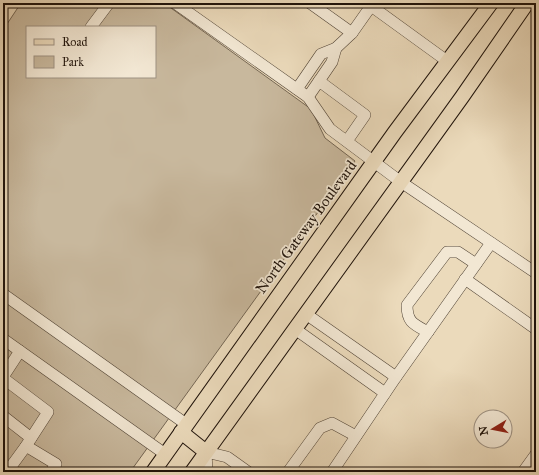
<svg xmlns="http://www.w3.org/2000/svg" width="539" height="475" viewBox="0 0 539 475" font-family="'IM FELL Great Primer',serif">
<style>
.green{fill:#c8b89d;stroke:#746654;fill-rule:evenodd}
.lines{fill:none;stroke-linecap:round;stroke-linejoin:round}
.minor-casing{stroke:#524537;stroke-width:12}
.major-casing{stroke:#1f130b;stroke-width:16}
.minor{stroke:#f2e7d3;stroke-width:11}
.major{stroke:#ebdabb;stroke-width:14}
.labels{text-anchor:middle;stroke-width:3.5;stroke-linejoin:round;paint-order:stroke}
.street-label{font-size:15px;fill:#1f130b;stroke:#f2e7d3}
</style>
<rect width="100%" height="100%" fill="#ebdabb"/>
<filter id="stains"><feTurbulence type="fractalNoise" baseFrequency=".005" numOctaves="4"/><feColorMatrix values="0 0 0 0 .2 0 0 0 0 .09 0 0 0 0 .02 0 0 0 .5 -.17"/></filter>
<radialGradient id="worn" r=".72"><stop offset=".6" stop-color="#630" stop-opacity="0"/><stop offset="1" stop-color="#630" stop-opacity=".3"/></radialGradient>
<path class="green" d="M 21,3 L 164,3 L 311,109 L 325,138 L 355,161 L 130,472 L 3,472 L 3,30 ZM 27,27 L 155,27 L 155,77 L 27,77 Z"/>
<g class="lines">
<g class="minor-casing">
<g id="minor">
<path d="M 175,3 L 308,97 L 330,129 L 401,182 L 536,273"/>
<path d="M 310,3 L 352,33"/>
<path d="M 367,3 L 447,61"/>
<path d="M 91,27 L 109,3"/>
<path d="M 319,81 L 332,62 L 336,48"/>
<path d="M 297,89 L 321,54 L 336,48 L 352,33 L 371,6"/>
<path d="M 308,97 L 319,81 L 365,115 L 347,141"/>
<path d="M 465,279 L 536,329"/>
<path d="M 3,294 L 186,424"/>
<path d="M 306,314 L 396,377"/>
<path d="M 295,329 L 385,393"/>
<path d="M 428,332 C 413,324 407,322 407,305 L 447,252 L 458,252 L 476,264"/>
<path d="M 3,339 L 165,454"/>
<path d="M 3,377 L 20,351"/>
<path d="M 3,378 L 48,412 L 26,446 L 7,472"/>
<path d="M 3,416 L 31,438"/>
<path d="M 26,446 L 56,464 L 51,472"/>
<path d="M 207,472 L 206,452 L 227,457 L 248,472"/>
<path d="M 288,472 L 320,428 L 332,423 L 356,436"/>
<path d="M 332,472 L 396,377 L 491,243"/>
<path d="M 523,472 L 536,454"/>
</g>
</g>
<g class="major-casing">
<g id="major">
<path d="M 181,432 L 206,452"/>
<path d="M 153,472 L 395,132 L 491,3"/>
<path d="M 192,472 L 462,97 L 527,3"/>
</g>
</g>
<use href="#minor" class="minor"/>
<use href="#major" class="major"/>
</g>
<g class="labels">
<g class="street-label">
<text transform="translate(306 227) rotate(-54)" y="5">North Gateway Boulevard</text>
</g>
</g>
<rect width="539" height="475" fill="none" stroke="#ebdabb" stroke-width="16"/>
<rect x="4" y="4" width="531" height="467" fill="none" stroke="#1f130b" stroke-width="2"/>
<rect x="8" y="8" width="523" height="459" fill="none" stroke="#1f130b"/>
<rect x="26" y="26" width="130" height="52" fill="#f2e7d3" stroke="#9e9283"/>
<rect x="34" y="39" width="20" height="6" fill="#ebdabb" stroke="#9e9283"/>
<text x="62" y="46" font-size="12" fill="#1f130b">Road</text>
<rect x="34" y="56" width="20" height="12" fill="#c8b89d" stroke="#9e9283"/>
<text x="62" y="66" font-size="12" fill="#1f130b">Park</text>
<g transform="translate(493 429) rotate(260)"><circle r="19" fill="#f2e7d3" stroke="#9e9283"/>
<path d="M0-3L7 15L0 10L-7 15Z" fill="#8f2418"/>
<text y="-6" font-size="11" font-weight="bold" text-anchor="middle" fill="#1f130b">N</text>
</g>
<rect width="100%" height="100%" filter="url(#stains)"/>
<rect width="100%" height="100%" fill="url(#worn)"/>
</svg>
